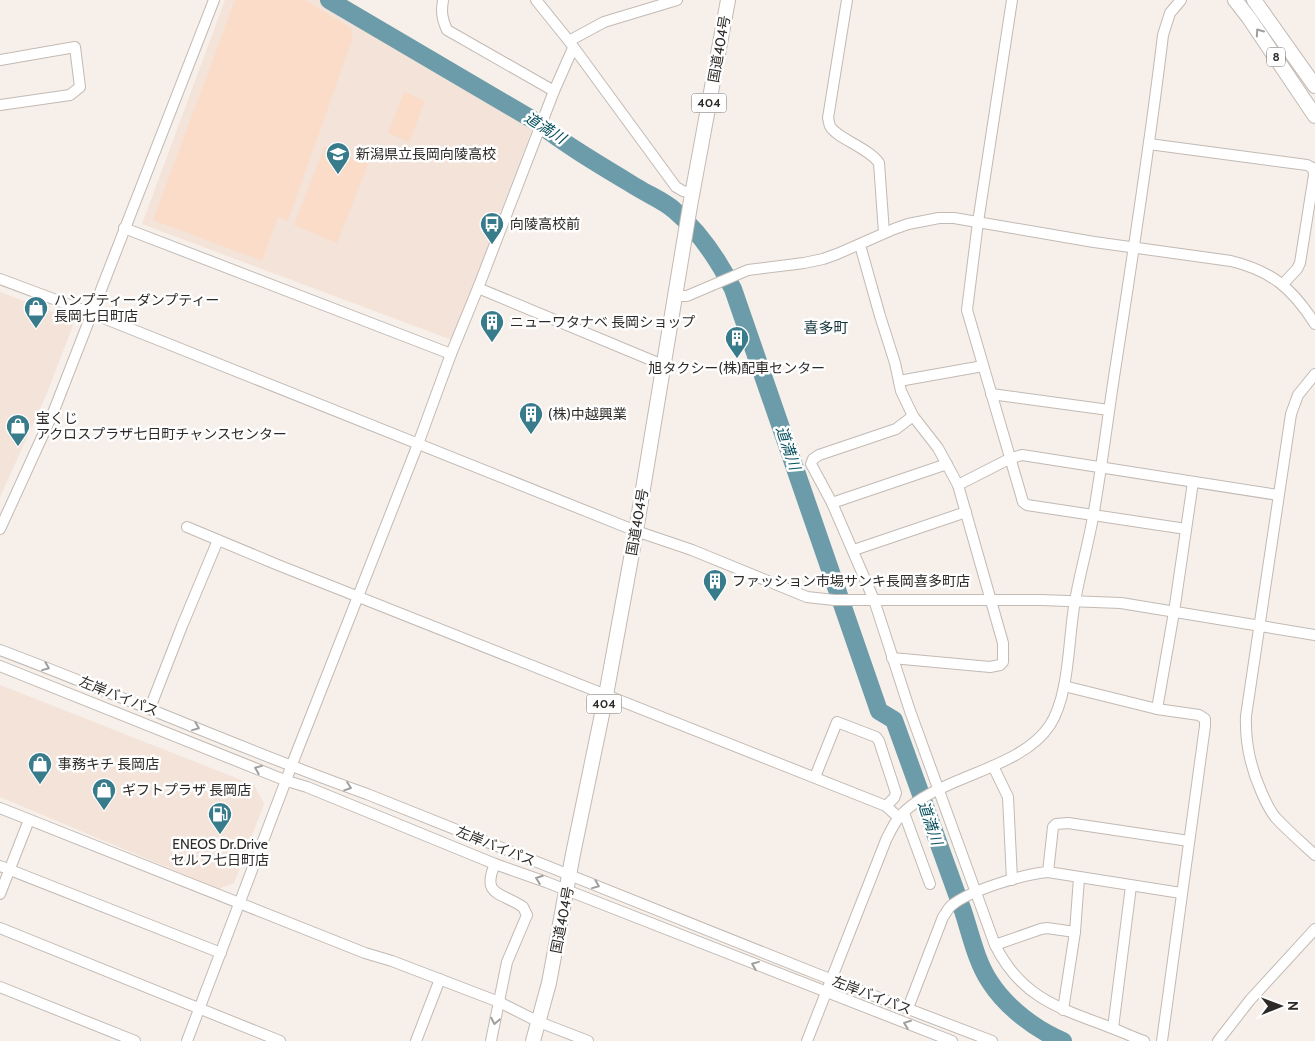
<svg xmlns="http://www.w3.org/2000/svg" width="1315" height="1041" viewBox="0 0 1315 1041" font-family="Cabin,'Noto Sans JP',sans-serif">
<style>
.built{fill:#f3e3d9}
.green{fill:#fadcc8}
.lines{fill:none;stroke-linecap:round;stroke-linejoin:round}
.river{stroke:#6c9ca9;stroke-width:18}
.minor-casing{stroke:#c2bab4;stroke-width:12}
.highway-casing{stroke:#c2bab4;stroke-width:16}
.minor{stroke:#fff;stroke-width:10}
.highway{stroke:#fff;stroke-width:14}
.oneway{stroke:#a09f9e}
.labels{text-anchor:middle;stroke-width:5;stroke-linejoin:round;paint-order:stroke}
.shield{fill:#fefefe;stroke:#6c6a68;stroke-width:1}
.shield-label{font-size:12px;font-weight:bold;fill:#2d2a28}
.street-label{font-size:14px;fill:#2d2a28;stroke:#fefefe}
.poi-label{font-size:14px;fill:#2d2a28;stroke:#fefefe;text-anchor:start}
.water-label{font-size:15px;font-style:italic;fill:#064f5d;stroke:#fefefe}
.neighbourhood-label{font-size:15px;fill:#15353d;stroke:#fefefe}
</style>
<rect width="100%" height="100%" fill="#f7efe9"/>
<g class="built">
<path d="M 225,0 L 322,0 L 534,125 L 452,340 L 142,224 Z"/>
<path d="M 0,292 L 66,317 L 73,325 L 47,393 L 0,497 Z"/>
<path d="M 0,685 L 254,785 L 264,804 L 234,883 L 219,889 L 0,797 Z"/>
</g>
<g class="green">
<path d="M 235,0 L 305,0 L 351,28 L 352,40 L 288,221 L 278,217 L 262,261 L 153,220 Z"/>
<path d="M 404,92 L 425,101 L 409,142 L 388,133 Z"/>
<path d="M 325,146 L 368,164 L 337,243 L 294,225 Z"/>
</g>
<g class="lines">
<path class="river" d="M 329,0 L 535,121 C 567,146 603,167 638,188 C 649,195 664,201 674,210 C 700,232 718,259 733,289 L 879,711 L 894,720 C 917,784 940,847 963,911 C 971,935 976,961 990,982 C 1006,1007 1036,1030 1063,1041"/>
<g class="minor-casing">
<g id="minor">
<path d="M 443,0 C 441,12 442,19 447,30 L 554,91"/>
<path d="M 536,0 L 569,41 L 676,187 L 683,191 L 693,194"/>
<path d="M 847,0 L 828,118 C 829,121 829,124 830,126 C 836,138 869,148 879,163 L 884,233"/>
<path d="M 1012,0 L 978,222 L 967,310 L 1023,502 L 1027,505 L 1186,529"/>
<path d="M 569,41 L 604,22 L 677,0"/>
<path d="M 0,60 L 75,47 L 80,87 L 70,95 L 0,105"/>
<path d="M 1149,144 L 1307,165 L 1313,168 L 1314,175 L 1300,263 L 1297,269 L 1283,284"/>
<path d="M 124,228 L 451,354"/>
<path d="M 860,245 L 880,316 L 895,363 L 901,391 L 913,416 L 938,448 L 958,485 L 1003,643 L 1003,662 L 1000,665 L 990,667 L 892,658"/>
<path d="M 0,279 L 91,313 L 636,531 L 692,550 L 807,597 L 834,600 L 1041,600 L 1121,603 L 1315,635"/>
<path d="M 478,288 L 663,365"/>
<path d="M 675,296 L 687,296 L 748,270 L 804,263 L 823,259 L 837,254 L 894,229 L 908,224 L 939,218 L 954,218 L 1094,242 L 1231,261 C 1272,271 1293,289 1315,324"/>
<path d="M 1315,374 L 1298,395 L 1291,414 L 1246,716 C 1245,743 1250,766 1261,791 C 1265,800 1269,810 1276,818 C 1288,831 1302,843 1315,855"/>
<path d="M 899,381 L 983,366"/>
<path d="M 991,394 L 1109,410"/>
<path d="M 913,416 L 896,429 L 819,455 L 813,459 L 811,464 L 832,503 L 874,600 L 910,711 L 995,945 C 1020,995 1055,1007 1104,1025 C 1118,1030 1130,1036 1144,1041"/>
<path d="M 958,485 L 1009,459 L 1022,455 L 1278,495"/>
<path d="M 832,503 L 947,464"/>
<path d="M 187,527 L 278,565 L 886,806 L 899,818"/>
<path d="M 0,529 L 53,413 L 214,0"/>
<path d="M 854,550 L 966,512"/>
<path d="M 0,650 C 123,696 243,750 367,794 L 817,974 L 992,1041"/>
<path d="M 0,666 L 287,781 L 307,787 L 495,864 L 546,882 L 952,1041"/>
<path d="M 1064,686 L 1157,709 L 1199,715 L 1205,719 L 1205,726 L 1162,1041"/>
<path d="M 150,708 L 182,626 L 218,540"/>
<path d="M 1157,709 L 1174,612 L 1193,482"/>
<path d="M 993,766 L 1008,797 L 1012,880"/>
<path d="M 815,777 L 837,722 L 876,737 L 879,741 L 896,793 L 894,798 L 886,806"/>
<path d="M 0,808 L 365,953 L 392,961 L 499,1002 L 539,1022 L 588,1041"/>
<path d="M 904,813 L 930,884"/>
<path d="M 0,866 L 221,953"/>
<path d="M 1048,872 L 1181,893"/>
<path d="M 0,894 L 29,820"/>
<path d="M 0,928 L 280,1041"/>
<path d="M 995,945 L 1041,929 L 1047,928 L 1075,932"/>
<path d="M 0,987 L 135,1041"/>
<path d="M 908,1008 L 943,917 C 946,913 948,908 952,905 C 971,890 1024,874 1048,872 L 1053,827 L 1056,824 L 1068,823 L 1189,841"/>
<path d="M 1063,1010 L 1075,932 L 1079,878"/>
<path d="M 1113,1028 L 1131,886"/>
<path d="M 187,1041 L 296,754 L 418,444 L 451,354 L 478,288 L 554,91 L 573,48"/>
<path d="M 416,1041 L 440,979"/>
<path d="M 491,1041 L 507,962 L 527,915 L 523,907 C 501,892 481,896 495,864"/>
<path d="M 807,1041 L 886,840 C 890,832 894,823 900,816 C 938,775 1020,771 1050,725 C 1070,694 1068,638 1075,601 C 1080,573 1088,545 1093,517 C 1102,466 1108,415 1116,364 C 1133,254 1150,145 1163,35 L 1170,13 L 1181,0"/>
<path d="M 1218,1041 L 1250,1000 L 1315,929"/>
</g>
</g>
<g class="highway-casing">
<g id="highway">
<path d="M 1235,0 L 1249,18 L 1315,116"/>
<path d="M 1254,0 L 1315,86"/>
<path d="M 533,1041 L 549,983 L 573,854 L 606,695 L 636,531 L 690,206 L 728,0"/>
</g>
</g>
<use href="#minor" class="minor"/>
<use href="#highway" class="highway"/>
</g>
<defs><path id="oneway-chevron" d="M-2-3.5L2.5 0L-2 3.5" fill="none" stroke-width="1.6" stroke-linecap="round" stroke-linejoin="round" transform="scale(1.25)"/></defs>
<g class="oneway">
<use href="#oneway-chevron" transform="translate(1259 32) rotate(-125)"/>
<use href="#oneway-chevron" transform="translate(46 667) rotate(22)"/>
<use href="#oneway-chevron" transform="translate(196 727) rotate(22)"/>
<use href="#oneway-chevron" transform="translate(258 769) rotate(-158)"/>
<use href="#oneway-chevron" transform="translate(348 787) rotate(19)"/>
<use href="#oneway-chevron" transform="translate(539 879) rotate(-160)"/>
<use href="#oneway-chevron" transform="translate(596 885) rotate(22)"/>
<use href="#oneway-chevron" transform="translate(755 965) rotate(-158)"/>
<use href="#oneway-chevron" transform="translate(495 1021) rotate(101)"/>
<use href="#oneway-chevron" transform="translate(907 1024) rotate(-159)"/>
</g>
<defs>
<g id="school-pin" transform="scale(1.25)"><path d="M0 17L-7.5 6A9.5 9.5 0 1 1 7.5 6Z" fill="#387b8b" stroke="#fefefe"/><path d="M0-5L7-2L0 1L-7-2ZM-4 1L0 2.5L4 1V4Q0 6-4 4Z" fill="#fff"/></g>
<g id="bus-pin" transform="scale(1.25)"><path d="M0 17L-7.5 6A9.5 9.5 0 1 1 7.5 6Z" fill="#387b8b" stroke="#fefefe"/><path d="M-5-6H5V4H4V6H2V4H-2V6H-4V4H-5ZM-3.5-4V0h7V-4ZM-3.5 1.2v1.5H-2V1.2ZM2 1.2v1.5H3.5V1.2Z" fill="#fff"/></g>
<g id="shop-pin" transform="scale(1.25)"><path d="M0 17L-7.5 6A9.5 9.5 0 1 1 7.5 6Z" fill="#387b8b" stroke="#fefefe"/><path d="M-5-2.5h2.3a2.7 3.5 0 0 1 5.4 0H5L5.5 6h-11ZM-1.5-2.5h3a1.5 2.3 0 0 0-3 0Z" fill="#fff"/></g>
<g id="building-pin" transform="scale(1.25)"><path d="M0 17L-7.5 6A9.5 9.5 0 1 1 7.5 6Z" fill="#387b8b" stroke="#fefefe"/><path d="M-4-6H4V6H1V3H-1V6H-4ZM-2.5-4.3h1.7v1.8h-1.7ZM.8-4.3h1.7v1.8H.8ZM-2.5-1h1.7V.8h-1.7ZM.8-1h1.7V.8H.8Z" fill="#fff"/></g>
<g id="fuel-pin" transform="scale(1.25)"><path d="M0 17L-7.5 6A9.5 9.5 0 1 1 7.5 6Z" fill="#387b8b" stroke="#fefefe"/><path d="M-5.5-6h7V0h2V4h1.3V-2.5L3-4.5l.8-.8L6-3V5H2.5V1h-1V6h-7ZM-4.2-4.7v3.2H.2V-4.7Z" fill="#fff"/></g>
</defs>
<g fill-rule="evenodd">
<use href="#school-pin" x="338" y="154"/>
<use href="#bus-pin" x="492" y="224"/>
<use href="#shop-pin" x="36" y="308"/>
<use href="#building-pin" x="492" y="322"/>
<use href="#building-pin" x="737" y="338"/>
<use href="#building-pin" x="531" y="414"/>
<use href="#shop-pin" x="18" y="426"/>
<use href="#building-pin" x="715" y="581"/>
<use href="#shop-pin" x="40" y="764"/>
<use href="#shop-pin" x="104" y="790"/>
<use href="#fuel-pin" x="220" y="814"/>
</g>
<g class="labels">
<g class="shield">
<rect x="1267" y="47.5" width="18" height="19" rx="4"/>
<rect x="691.5" y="93.5" width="35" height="19" rx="4"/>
<rect x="586.5" y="694.5" width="35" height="19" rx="4"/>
</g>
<g class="shield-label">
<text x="1276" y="61">8</text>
<text x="709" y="107">404</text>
<text x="604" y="708">404</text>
</g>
<g class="street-label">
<text transform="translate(719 49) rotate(-80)" y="5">国道404号</text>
<text transform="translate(637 522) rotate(-80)" y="5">国道404号</text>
<text transform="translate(119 696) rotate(22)" y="5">左岸バイパス</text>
<text transform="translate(496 846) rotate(22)" y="5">左岸バイパス</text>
<text transform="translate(562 920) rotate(-79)" y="5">国道404号</text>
<text transform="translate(872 995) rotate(21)" y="5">左岸バイパス</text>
</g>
<g class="poi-label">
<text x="356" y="159">新潟県立長岡向陵高校</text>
<text x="510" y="229">向陵高校前</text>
<text x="54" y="305">ハンプティーダンプティー<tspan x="54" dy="16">長岡七日町店</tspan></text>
<text x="510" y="327">ニューワタナベ 長岡ショップ</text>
<text x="737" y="373" text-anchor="middle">旭タクシー(株)配車センター</text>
<text x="548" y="419">(株)中越興業</text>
<text x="36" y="423">宝くじ<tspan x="36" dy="16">アクロスプラザ七日町チャンスセンター</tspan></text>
<text x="732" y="586">ファッション市場サンキ長岡喜多町店</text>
<text x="58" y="769">事務キチ 長岡店</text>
<text x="122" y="795">ギフトプラザ 長岡店</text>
<text x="220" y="849" text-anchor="middle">ENEOS Dr.Drive<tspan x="220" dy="16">セルフ七日町店</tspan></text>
</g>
<g class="water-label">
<text transform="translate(545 128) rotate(32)" y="5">道満川</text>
<text transform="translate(788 448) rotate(71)" y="5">道満川</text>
<text transform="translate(930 823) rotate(71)" y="5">道満川</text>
</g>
<g class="neighbourhood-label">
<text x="826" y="333">喜多町</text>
</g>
</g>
<g transform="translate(1280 1006) rotate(89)" stroke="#fefefe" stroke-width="4" paint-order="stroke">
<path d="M0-4L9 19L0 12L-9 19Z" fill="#2d2a28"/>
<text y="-8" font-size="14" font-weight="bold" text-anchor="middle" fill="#2d2a28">N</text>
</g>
</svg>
